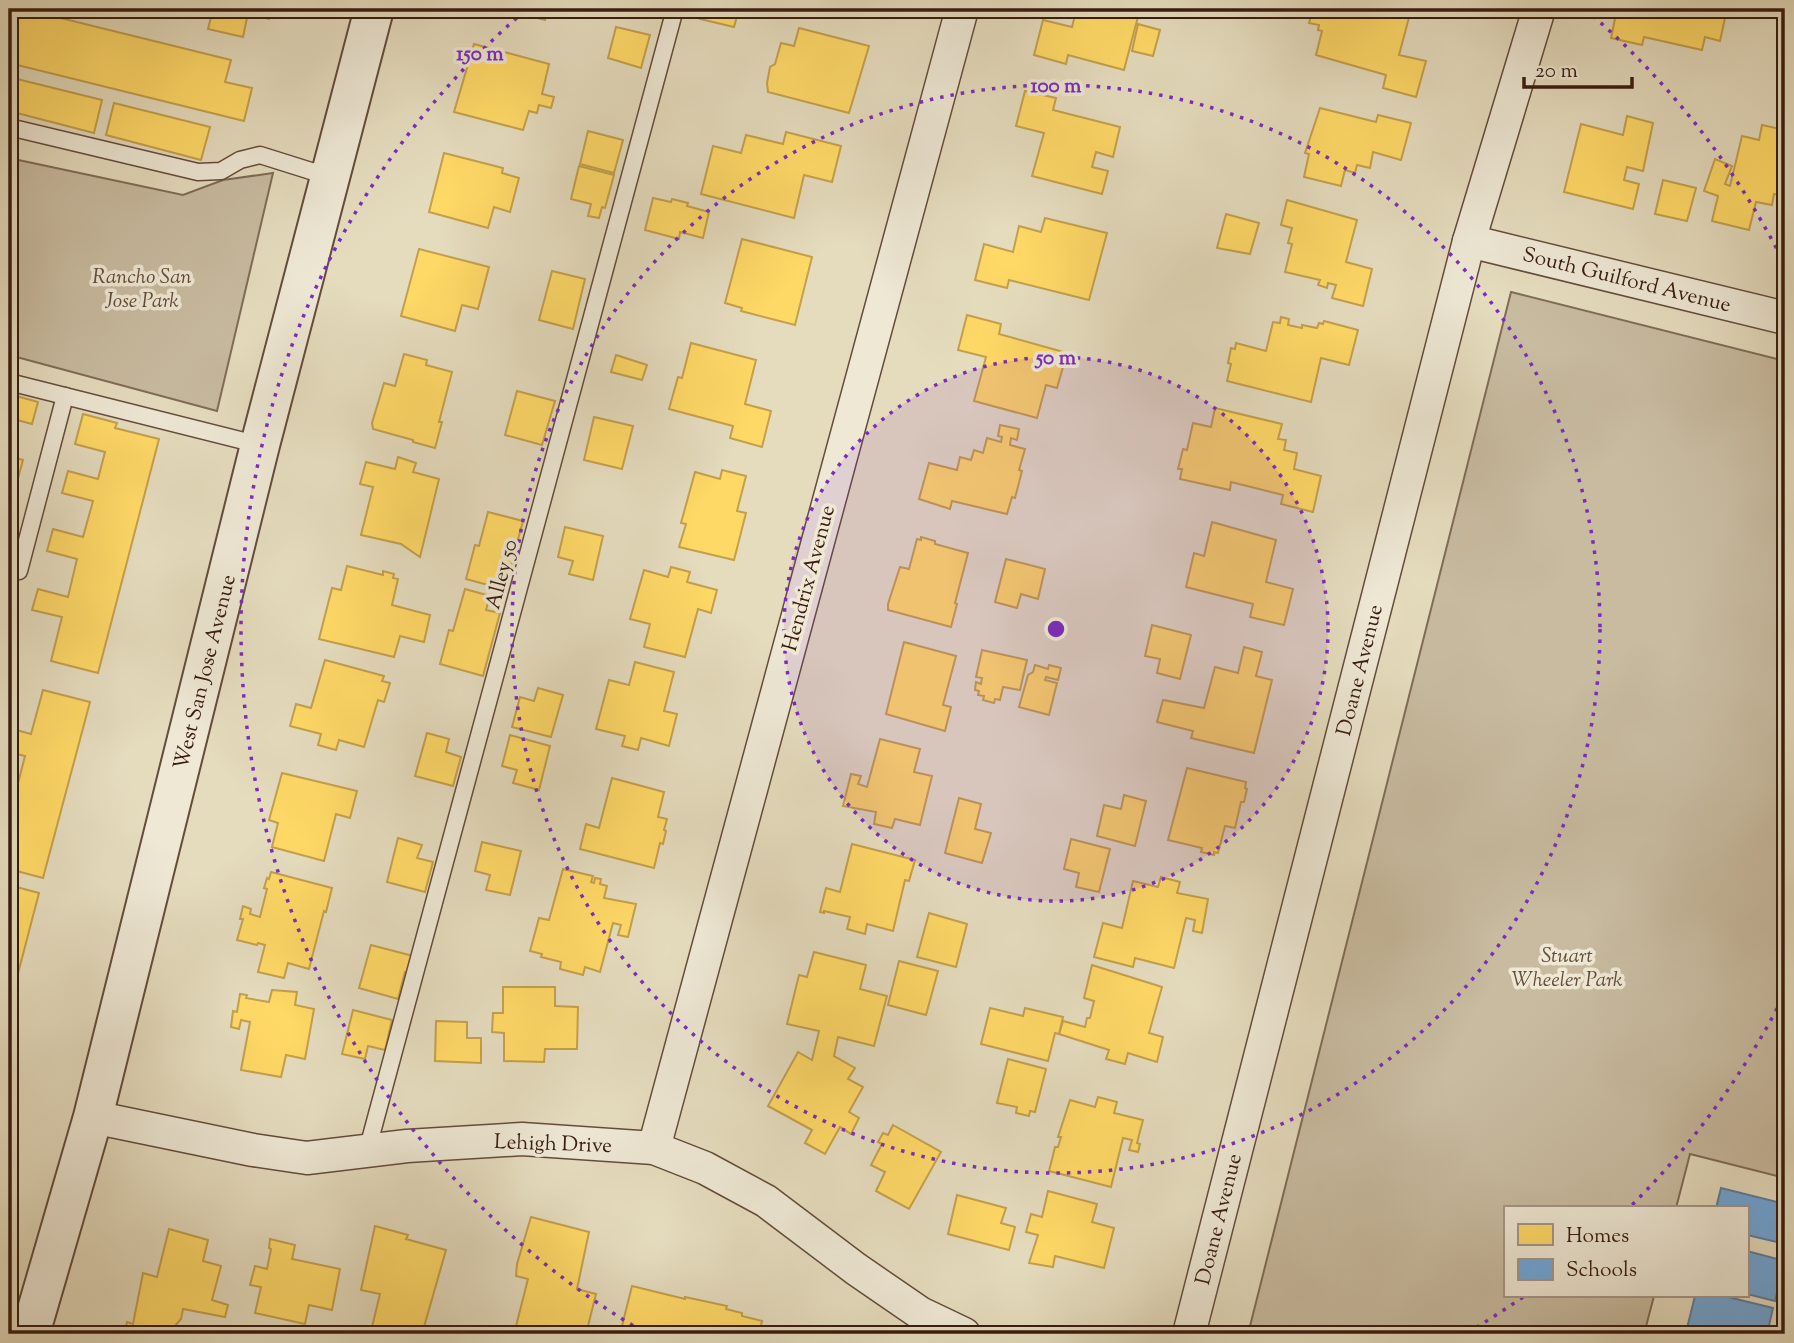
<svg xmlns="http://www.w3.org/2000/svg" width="1794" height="1343" viewBox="0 0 1794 1343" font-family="'Sorts Mill Goudy',serif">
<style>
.green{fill:#c8bba0;stroke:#806c58;stroke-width:2}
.homes{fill:#ffd966;stroke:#c4a04c;stroke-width:2}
.schools{fill:#6fa8dc;stroke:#5f7e9e;stroke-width:2}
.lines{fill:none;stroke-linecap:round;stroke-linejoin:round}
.service-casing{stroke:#644c3b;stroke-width:19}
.minor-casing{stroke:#644c3b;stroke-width:35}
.tertiary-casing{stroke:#644c3b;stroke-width:42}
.service{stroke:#eee8d5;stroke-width:16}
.minor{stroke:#eee8d5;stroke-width:32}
.tertiary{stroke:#eee8d5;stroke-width:38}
.ring{fill:none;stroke:#7b2cbf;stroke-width:3.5;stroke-dasharray:3.5 7}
.labels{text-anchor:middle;stroke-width:7;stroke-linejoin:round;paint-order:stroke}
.park-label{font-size:21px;font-style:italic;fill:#644c3a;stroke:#eee8d5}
.street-label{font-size:21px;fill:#391c0f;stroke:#eee8d5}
.centre{fill:#7b2cbf;stroke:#eee8d5;stroke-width:3.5}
.ring-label{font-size:21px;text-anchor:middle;font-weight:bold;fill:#7b2cbf;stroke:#eee8d5;stroke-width:7;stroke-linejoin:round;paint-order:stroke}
</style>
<rect width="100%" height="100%" fill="#e5dcbe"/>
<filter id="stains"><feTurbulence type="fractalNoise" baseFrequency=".00286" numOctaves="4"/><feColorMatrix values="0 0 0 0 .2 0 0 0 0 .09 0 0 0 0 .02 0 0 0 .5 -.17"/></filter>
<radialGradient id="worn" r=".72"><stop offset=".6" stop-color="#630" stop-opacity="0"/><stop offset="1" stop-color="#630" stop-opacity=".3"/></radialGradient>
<g class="green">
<path d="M 9,158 L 183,195 L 223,180 L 273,173 L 217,411 L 9,355 Z"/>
<path d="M 1511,292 L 1785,361 L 1785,1178 L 1690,1154 L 1676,1208 L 1505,1208 L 1505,1296 L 1654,1296 L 1644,1334 L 1248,1334 Z"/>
</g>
<g class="homes">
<path d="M 9,9 L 24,9 L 231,60 L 225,82 L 252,88 L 244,121 L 9,63 Z"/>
<path d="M 213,9 L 271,9 L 269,19 L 248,13 L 243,37 L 208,29 Z"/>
<path d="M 503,9 L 548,9 L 545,20 Z"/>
<path d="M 703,9 L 739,9 L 734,27 L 700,19 Z"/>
<path d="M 1089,9 L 1140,9 L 1124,70 L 1068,55 L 1066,64 L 1034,55 L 1043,20 L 1072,27 L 1076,11 L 1087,15 Z"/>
<path d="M 1313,9 L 1411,10 L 1399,55 L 1426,61 L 1416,97 L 1383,88 L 1386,75 L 1316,55 L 1322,31 L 1318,30 L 1319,25 L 1309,23 Z"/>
<path d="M 1617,9 L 1727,9 L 1720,41 L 1705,37 L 1702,50 L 1644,37 L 1642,45 L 1611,38 Z"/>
<path d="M 1138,24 L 1160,30 L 1153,56 L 1132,51 Z"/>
<path d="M 616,27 L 650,35 L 641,68 L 608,58 Z"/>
<path d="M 799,28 L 869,46 L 849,113 L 768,92 L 767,83 L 770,67 L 775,64 L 781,43 L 794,46 Z"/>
<path d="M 474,44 L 549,64 L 542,94 L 554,97 L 551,108 L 539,105 L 537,113 L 529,111 L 523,130 L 454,112 Z"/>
<path d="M 9,77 L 102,100 L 94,133 L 9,111 Z"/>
<path d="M 1025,91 L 1056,98 L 1053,110 L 1120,127 L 1113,157 L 1096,152 L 1092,167 L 1108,171 L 1102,194 L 1032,176 L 1044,133 L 1016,126 Z"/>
<path d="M 114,103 L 210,127 L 201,160 L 106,135 Z"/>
<path d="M 1320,108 L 1376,122 L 1378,115 L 1411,123 L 1401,160 L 1373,152 L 1370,168 L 1357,165 L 1355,173 L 1345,170 L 1341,186 L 1304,177 L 1309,154 L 1305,153 Z"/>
<path d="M 1627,116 L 1653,123 L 1643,171 L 1627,167 L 1624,180 L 1639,184 L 1633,209 L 1564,192 L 1581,124 L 1623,135 Z"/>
<path d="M 1762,125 L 1785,130 L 1785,196 L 1774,194 L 1772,205 L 1756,202 L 1749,230 L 1712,221 L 1718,196 L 1704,191 L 1715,159 L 1732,166 L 1725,184 L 1730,186 L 1742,136 L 1759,140 Z"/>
<path d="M 588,131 L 623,140 L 614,173 L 580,164 Z"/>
<path d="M 786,132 L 841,146 L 832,182 L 804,175 L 794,218 L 701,194 L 713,146 L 741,153 L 746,135 L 783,144 Z"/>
<path d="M 444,153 L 503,168 L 502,173 L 519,178 L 510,212 L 494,207 L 488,228 L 429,212 Z"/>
<path d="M 579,166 L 614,175 L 605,208 L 602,207 L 599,218 L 588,216 L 591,204 L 571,199 Z"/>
<path d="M 1663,180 L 1696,188 L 1687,221 L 1655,214 Z"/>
<path d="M 653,198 L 671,202 L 672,199 L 688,203 L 687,206 L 709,212 L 703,238 L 680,232 L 679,239 L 645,230 Z"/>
<path d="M 1287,200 L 1357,220 L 1346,262 L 1372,269 L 1363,306 L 1332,298 L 1336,285 L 1328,283 L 1327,288 L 1318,285 L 1320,280 L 1285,272 L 1292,244 L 1288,243 L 1292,228 L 1281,225 Z"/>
<path d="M 1226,214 L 1259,223 L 1250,254 L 1217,248 Z"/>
<path d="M 1045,218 L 1107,233 L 1089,300 L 1009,280 L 1007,288 L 975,280 L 984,244 L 1013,252 L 1019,226 L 1041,232 Z"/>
<path d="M 742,239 L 812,257 L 795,325 L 741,311 L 742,308 L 725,303 Z"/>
<path d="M 419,249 L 489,267 L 478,309 L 462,305 L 455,331 L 401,316 Z"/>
<path d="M 552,271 L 585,279 L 573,329 L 539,320 Z"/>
<path d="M 967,315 L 1001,324 L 999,334 L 1067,353 L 1057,388 L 1046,385 L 1037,418 L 974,401 L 986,357 L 958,350 Z"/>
<path d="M 1281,317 L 1289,319 L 1288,325 L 1302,328 L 1302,325 L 1317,328 L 1319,323 L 1323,324 L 1324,321 L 1358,330 L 1349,365 L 1321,358 L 1311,402 L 1227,381 L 1231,364 L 1228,363 L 1231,348 L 1235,349 L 1236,343 L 1266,351 L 1273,322 L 1280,323 Z"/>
<path d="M 691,343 L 756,360 L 745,404 L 771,411 L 762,447 L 730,438 L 733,426 L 669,409 L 678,377 L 682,378 Z"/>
<path d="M 404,354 L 427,360 L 426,365 L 452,372 L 439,422 L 442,422 L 435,448 L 413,442 L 413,440 L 373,429 L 372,423 L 384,383 L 395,386 Z"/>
<path d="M 616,355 L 647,365 L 642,380 L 611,372 Z"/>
<path d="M 517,391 L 555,401 L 542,445 L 505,435 Z"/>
<path d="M 9,394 L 38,402 L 32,424 L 9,418 Z"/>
<path d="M 1215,408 L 1282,424 L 1278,439 L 1286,440 L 1284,450 L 1297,453 L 1294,469 L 1321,476 L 1313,512 L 1281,504 L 1283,495 L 1231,482 L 1230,490 L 1180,479 L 1182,469 L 1178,469 L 1183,449 L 1187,450 L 1193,423 L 1211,427 Z"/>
<path d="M 83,414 L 117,423 L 115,428 L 159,439 L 98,673 L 51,661 L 62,617 L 32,610 L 38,589 L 68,597 L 77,559 L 47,551 L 53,529 L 83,537 L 93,501 L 62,493 L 68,471 L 98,479 L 105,452 L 75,444 Z"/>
<path d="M 594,417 L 633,426 L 622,469 L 584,460 Z"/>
<path d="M 1000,425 L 1019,429 L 1017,440 L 1011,438 L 1010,445 L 1025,449 L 1019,470 L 1022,471 L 1015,498 L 1012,497 L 1007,514 L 952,501 L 950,509 L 919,499 L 929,463 L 957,470 L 960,457 L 971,460 L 974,450 L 983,453 L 987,438 L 1001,442 L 1002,437 L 998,436 Z"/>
<path d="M 9,456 L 23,460 L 17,482 L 9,480 Z"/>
<path d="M 398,457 L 416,463 L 413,472 L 439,479 L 420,557 L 401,544 L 361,535 L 373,487 L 360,484 L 366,462 L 395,469 Z"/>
<path d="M 722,470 L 746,476 L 737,511 L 746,513 L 734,560 L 679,547 L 686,524 L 681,523 L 695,472 L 720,479 Z"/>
<path d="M 488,512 L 523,521 L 506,584 L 489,580 L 488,585 L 466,579 L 475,545 L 479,546 Z"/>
<path d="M 1212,522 L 1276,540 L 1266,582 L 1293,589 L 1284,625 L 1250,617 L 1253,604 L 1186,587 L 1194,553 L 1204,556 Z"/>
<path d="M 565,527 L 603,536 L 593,580 L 569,574 L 573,561 L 558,557 Z"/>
<path d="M 921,537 L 935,541 L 935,544 L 968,553 L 955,603 L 957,604 L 951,627 L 888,610 L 888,604 L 900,567 L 909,569 L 917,539 L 921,540 Z"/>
<path d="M 1006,559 L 1045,569 L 1038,599 L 1021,594 L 1017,608 L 995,602 Z"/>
<path d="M 347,566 L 383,575 L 383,571 L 394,574 L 393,578 L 398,579 L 392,605 L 430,615 L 424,642 L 400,636 L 394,657 L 319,639 L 332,588 L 341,590 Z"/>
<path d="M 671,567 L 690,572 L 687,582 L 717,590 L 711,613 L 698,609 L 685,657 L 644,647 L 650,624 L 630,619 L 644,570 L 668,577 Z"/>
<path d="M 465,589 L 490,596 L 486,610 L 500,613 L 483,676 L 440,664 L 449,630 L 453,631 Z"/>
<path d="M 1152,625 L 1191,635 L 1180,679 L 1157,673 L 1160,659 L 1145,656 Z"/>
<path d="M 904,642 L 956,656 L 943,705 L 951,707 L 945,731 L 886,714 Z"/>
<path d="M 1244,647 L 1262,652 L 1256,676 L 1272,680 L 1254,753 L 1191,738 L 1193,731 L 1157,722 L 1163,700 L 1204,708 L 1215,667 L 1238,673 Z"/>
<path d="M 982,650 L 1027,660 L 1020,690 L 1003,687 L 1000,700 L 995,699 L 994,703 L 983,700 L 984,696 L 978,695 L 979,691 L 975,690 L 976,682 L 981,684 L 982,678 L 976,677 Z"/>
<path d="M 325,660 L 384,676 L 382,681 L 390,683 L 384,702 L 378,700 L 364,747 L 339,740 L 336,750 L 318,745 L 321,734 L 290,726 L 296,704 L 311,708 Z"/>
<path d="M 635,662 L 674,672 L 664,711 L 677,714 L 669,746 L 641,738 L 638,750 L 622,746 L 625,736 L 596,729 L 609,680 L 629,685 Z"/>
<path d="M 1035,665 L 1048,669 L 1049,665 L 1061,668 L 1058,680 L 1046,677 L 1045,680 L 1057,683 L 1049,715 L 1019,707 L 1028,675 L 1033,672 Z"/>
<path d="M 538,688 L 563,695 L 551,737 L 512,727 L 520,697 L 534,701 Z"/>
<path d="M 43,690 L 90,702 L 43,878 L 9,869 L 9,790 L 16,791 L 25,756 L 9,752 L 9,728 L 31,734 Z"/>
<path d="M 427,733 L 449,739 L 446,752 L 461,757 L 453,786 L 415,776 Z"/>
<path d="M 510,735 L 550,746 L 539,790 L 513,783 L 517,770 L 502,766 Z"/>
<path d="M 880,739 L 920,749 L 914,772 L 932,776 L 920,825 L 895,819 L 892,828 L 874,824 L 876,812 L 843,806 L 851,774 L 861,776 L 858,784 L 867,787 Z"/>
<path d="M 1187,768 L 1246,782 L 1245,788 L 1247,789 L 1244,802 L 1241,802 L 1235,828 L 1225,826 L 1218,853 L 1214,852 L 1214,855 L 1201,852 L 1202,848 L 1168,840 Z"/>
<path d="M 282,773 L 357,791 L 350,818 L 336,814 L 324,861 L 272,847 L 278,823 L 269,820 Z"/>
<path d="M 612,778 L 664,792 L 658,817 L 667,819 L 664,830 L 666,831 L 663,844 L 660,843 L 654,868 L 580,849 L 586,824 L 599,828 Z"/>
<path d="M 1124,795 L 1146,801 L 1135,846 L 1097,836 L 1104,805 L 1121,809 Z"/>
<path d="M 959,798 L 981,804 L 975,829 L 991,833 L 982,863 L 945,853 Z"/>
<path d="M 398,838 L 422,845 L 417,858 L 433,862 L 425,892 L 387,882 Z"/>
<path d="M 1071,839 L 1110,849 L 1099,892 L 1076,887 L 1079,873 L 1064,869 Z"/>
<path d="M 482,842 L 521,851 L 510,895 L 486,890 L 490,875 L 475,871 Z"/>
<path d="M 852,844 L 915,860 L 909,881 L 905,880 L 893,931 L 867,924 L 865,934 L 847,929 L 850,917 L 824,911 L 824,913 L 820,912 L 826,888 L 840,892 Z"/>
<path d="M 563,869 L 593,876 L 591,882 L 594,883 L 595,878 L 601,879 L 600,884 L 607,886 L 604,898 L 636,904 L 628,937 L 618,935 L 621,925 L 613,923 L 600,972 L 585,967 L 583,975 L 560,969 L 561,962 L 541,957 L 542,954 L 530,951 L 539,918 L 549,920 Z"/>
<path d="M 271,872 L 332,888 L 326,912 L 324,911 L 309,969 L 288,963 L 284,978 L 258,972 L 265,945 L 258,943 L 257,945 L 237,940 L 243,919 L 240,919 L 243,906 L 251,909 L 250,914 L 260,917 L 267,889 L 264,888 L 267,878 L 269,879 Z"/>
<path d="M 1161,877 L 1180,882 L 1177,893 L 1208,899 L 1202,933 L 1193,931 L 1195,920 L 1186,918 L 1174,968 L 1135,958 L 1133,967 L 1094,957 L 1103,923 L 1122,928 L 1133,881 L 1158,887 Z"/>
<path d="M 9,885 L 39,893 L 9,1008 Z"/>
<path d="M 929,913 L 967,924 L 956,967 L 917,957 Z"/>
<path d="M 371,945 L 413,956 L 409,973 L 405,972 L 398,999 L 359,988 Z"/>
<path d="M 814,952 L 866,965 L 860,989 L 887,996 L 874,1046 L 838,1037 L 834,1056 L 855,1068 L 848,1079 L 863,1087 L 849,1112 L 859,1118 L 851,1134 L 840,1127 L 825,1154 L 805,1143 L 812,1130 L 768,1106 L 798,1052 L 812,1060 L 819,1031 L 787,1024 L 799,975 L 807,977 Z"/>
<path d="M 899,961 L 938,971 L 926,1015 L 888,1005 Z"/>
<path d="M 1092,965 L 1162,987 L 1149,1033 L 1163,1037 L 1157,1062 L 1128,1053 L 1125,1064 L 1106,1059 L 1109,1050 L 1059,1034 L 1063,1021 L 1085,1027 L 1087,1018 L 1090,1018 L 1094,1001 L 1084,998 Z"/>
<path d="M 503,987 L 555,987 L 555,1006 L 578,1007 L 577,1049 L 545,1049 L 544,1062 L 504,1061 L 504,1033 L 492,1032 L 493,1013 L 503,1013 Z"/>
<path d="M 272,990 L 297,992 L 295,1005 L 314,1009 L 305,1059 L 286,1055 L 281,1077 L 241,1070 L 250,1022 L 241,1020 L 239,1029 L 231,1027 L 233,1011 L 237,1012 L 240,994 L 247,995 L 246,998 L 269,1002 Z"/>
<path d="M 990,1008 L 1023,1016 L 1025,1008 L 1063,1017 L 1059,1034 L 1055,1033 L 1048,1061 L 981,1044 Z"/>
<path d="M 353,1010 L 392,1020 L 385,1050 L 368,1046 L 365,1059 L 342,1054 Z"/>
<path d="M 436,1021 L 467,1022 L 467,1038 L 481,1038 L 481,1063 L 435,1061 Z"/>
<path d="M 1008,1059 L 1046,1069 L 1035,1112 L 1030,1111 L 1029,1116 L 1016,1113 L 1017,1107 L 997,1103 Z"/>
<path d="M 1098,1097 L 1117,1102 L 1114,1113 L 1143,1120 L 1137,1143 L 1140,1144 L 1138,1152 L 1129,1150 L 1132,1140 L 1123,1138 L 1111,1187 L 1049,1171 L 1055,1147 L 1058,1147 L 1061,1137 L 1058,1137 L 1070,1100 L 1095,1107 Z"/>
<path d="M 893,1125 L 941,1152 L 909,1209 L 876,1191 L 885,1172 L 871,1165 L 882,1144 L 878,1142 L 883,1133 L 888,1135 Z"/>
<path d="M 1048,1191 L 1097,1204 L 1092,1222 L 1114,1228 L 1104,1268 L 1055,1256 L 1053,1267 L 1029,1263 L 1038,1235 L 1026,1232 L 1031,1214 L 1042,1217 Z"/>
<path d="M 957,1195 L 1006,1208 L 1001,1223 L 1015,1227 L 1009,1250 L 948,1234 Z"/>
<path d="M 531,1217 L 589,1232 L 577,1289 L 596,1294 L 586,1334 L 514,1334 L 528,1279 L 516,1276 L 517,1264 Z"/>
<path d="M 375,1226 L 408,1235 L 406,1239 L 446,1250 L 422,1334 L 400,1334 L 372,1327 L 380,1294 L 361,1290 Z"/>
<path d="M 169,1229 L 208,1240 L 203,1261 L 221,1266 L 212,1300 L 228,1305 L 225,1317 L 183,1309 L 181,1319 L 168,1334 L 124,1334 L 127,1322 L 133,1324 L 143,1273 L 157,1277 Z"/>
<path d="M 270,1239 L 295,1245 L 292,1259 L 340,1269 L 332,1310 L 309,1305 L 305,1324 L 255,1313 L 261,1287 L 250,1285 L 255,1266 L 267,1269 L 271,1249 L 269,1248 Z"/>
<path d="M 632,1286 L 685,1299 L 685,1297 L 727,1306 L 726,1309 L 742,1313 L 742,1316 L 762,1321 L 759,1334 L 620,1334 Z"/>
</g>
<g class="schools">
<path d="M 1721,1188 L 1785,1204 L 1785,1244 L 1747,1235 L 1747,1208 L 1716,1208 Z"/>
<path d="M 1747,1251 L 1785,1261 L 1775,1301 L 1747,1294 Z"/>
<path d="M 1695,1296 L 1724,1296 L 1773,1308 L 1767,1334 L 1715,1334 L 1687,1328 Z"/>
</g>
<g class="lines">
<g class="service-casing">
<g id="service">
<path d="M 9,127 L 198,172 L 221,171 L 240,160 L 260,155 L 330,177"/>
<path d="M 9,382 L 260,445"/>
<path d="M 19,571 L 65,396"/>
<path d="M 367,1151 L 675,9"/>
</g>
</g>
<g class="minor-casing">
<g id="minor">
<path d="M 1469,241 L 1785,318"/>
<path d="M 93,1117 L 253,1150 L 307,1158 L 407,1146 L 522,1139 L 654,1148 L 705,1168 L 766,1201 L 856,1269 L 920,1313 L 964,1334"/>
<path d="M 654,1148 L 962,9"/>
<path d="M 1189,1334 L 1469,241 L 1539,9"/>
</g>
</g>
<g class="tertiary-casing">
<path id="tertiary" d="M 30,1334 L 93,1117 L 260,445 L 374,9"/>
</g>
<use href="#service" class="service"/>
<use href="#minor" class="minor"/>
<use href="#tertiary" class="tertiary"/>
</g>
<circle cx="1056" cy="629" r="272" fill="#7b2cbf" fill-opacity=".12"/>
<g class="ring">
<circle cx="1056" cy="629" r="272"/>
<circle cx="1056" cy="629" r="544"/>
<path d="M1782 999A815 815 0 0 1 1632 1205M1523 1297A815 815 0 0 1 1470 1331M642 1331A815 815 0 0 1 527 9M1585 9A815 815 0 0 1 1782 259"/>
</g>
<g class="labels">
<g class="park-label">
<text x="142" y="283">Rancho San<tspan x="142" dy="24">Jose Park</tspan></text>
<text x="1567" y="962">Stuart<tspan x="1567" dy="24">Wheeler Park</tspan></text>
</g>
<g class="street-label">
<text transform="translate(1627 279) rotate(14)" y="7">South Guilford Avenue</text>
<text transform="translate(501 574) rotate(-75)" y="7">Alley 50</text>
<text transform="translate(808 578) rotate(-75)" y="7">Hendrix Avenue</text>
<text transform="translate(1359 670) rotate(-76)" y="7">Doane Avenue</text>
<text transform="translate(204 672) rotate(-76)" y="7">West San Jose Avenue</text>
<text transform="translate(553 1143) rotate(2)" y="7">Lehigh Drive</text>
<text transform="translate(1218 1219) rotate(-76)" y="7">Doane Avenue</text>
</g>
</g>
<circle cx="1056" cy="629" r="10" class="centre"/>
<g class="ring-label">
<text x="480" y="60">150 m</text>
<text x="1056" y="92">100 m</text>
<text x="1056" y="364">50 m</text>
</g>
<rect width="1794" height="1343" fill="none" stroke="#e5dcbe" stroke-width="35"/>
<rect x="10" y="10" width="1773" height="1322" fill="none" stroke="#391c0f" stroke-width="3.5"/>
<rect x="18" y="18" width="1759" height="1308" fill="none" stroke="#391c0f" stroke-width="2"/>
<rect x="1504" y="1206" width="245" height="91" fill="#eee8d5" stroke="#a69686" stroke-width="2"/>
<rect x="1518" y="1224" width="35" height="21" fill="#ffd966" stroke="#a69686" stroke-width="2"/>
<text x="1566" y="1242" font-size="21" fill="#391c0f">Homes</text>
<rect x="1518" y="1259" width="35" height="21" fill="#6fa8dc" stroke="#a69686" stroke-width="2"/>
<text x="1566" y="1276" font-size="21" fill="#391c0f">Schools</text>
<path d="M1524 77v10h108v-10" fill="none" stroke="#391c0f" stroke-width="3.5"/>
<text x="1535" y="77" font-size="21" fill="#391c0f" stroke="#eee8d5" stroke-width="5" paint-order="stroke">20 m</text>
<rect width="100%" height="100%" filter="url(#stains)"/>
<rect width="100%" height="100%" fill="url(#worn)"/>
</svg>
